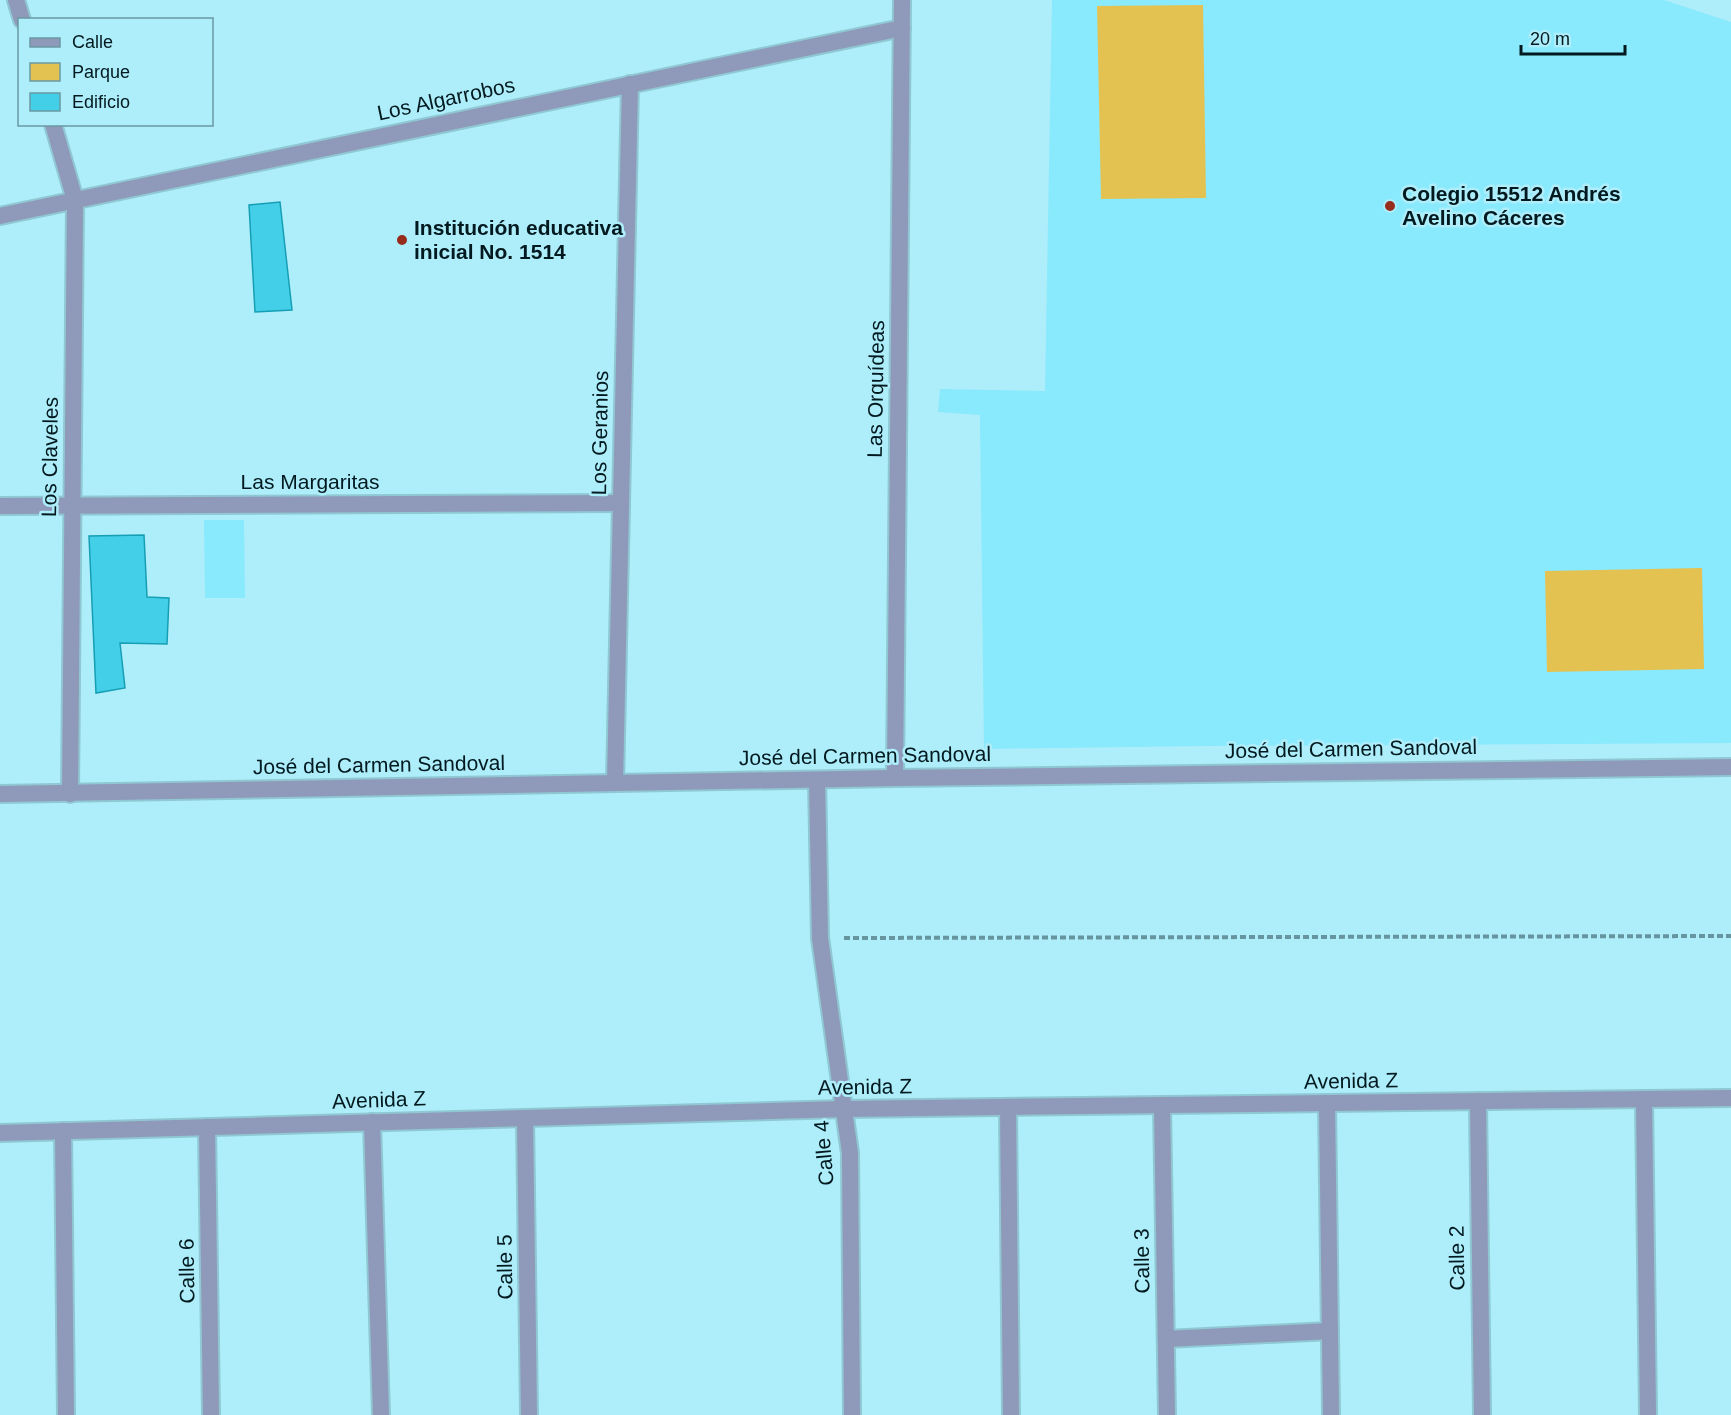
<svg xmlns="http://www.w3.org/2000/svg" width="1731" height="1415" viewBox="0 0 1731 1415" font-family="Arial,sans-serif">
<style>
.built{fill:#89e9fd}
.green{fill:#e4c251}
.building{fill:#43cfe8;stroke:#169fb4;stroke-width:1.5}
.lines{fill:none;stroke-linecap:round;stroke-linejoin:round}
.minor-casing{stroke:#8fc7d3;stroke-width:20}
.path{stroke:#66959f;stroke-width:4;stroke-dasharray:6 3;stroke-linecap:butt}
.minor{stroke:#8f99b9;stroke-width:16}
.poi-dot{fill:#962d1b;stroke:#aeedfa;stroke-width:2}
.labels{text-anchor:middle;stroke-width:5;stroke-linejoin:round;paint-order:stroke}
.street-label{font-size:21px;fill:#021a1f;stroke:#aeedfa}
.poi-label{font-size:21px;font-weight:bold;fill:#021a1f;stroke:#aeedfa;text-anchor:start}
</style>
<rect width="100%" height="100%" fill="#aeedfa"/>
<g class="built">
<path d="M 1052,0 L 1664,0 L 1731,22 L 1731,743 L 1206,746 L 984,749 L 980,415 L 938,412 L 940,389 L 1045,391 Z"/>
<path d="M 204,520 L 244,520 L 245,598 L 205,598 Z"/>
</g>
<g class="green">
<path d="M 1203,5 L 1206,198 L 1101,199 L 1097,6 Z"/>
<path d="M 1702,568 L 1704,669 L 1547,672 L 1545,571 Z"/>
</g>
<g class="building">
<path d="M 280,202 L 292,310 L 255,312 L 249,205 Z"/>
<path d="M 144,535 L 147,597 L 169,598 L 167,644 L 120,643 L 125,688 L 96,693 L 89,536 Z"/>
</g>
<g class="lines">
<g class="minor-casing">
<g id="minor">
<path d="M 16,0 L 22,20"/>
<path d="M 53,124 L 75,200 L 70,794"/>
<path d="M 0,216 L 902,28"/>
<path d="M 0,506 L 621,503"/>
<path d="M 895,778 L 902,0"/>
<path d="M 817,780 L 820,938 L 850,1153 L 852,1415"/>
<path d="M 615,783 L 630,84"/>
<path d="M 0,794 L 895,778 L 1731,767"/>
<path d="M 1644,1099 L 1648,1415"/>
<path d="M 1478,1101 L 1482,1415"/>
<path d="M 1327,1104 L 1331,1415"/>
<path d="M 1162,1105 L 1167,1415"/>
<path d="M 1008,1107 L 1011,1415"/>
<path d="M 525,1118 L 529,1415"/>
<path d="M 372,1122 L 381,1415"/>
<path d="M 207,1127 L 211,1415"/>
<path d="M 63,1131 L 66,1415"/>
<path d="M 0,1133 L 843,1109 L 1731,1098"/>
<path d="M 1166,1339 L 1330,1331"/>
</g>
</g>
<path class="path" d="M 844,938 L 1731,936"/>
<use href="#minor" class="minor"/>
</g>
<g class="poi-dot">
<circle cx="1390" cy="206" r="6"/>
<circle cx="402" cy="240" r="6"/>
</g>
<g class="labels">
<g class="street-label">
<text transform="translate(446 99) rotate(-12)" y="7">Los Algarrobos</text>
<text transform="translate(876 389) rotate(-89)" y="7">Las Orquídeas</text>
<text transform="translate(600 433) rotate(-89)" y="7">Los Geranios</text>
<text transform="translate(50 457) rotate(-89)" y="7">Los Claveles</text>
<text x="310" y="489">Las Margaritas</text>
<text transform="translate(1351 749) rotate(-1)" y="7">José del Carmen Sandoval</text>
<text transform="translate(865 756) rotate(-1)" y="7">José del Carmen Sandoval</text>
<text transform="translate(379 765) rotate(-1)" y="7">José del Carmen Sandoval</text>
<text transform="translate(1351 1081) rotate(-1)" y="7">Avenida Z</text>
<text transform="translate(865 1087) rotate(-1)" y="7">Avenida Z</text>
<text transform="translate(379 1100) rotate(-2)" y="7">Avenida Z</text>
<text transform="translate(824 1153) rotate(-95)" y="7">Calle 4</text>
<text transform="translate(1457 1258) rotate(-91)" y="7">Calle 2</text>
<text transform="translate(1142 1261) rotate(-91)" y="7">Calle 3</text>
<text transform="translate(505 1267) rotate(-91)" y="7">Calle 5</text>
<text transform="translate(187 1271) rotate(-91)" y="7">Calle 6</text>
</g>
<g class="poi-label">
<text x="1402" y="201">Colegio 15512 Andrés<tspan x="1402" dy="24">Avelino Cáceres</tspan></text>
<text x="414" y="235">Institución educativa<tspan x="414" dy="24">inicial No. 1514</tspan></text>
</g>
</g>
<rect x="18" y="18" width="195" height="108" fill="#aeedfa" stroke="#6999a2" stroke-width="1.5"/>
<rect x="30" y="38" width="30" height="9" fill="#8f99b9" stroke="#6999a2" stroke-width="1.5"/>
<text x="72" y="48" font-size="18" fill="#021a1f">Calle</text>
<rect x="30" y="63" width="30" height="18" fill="#e4c251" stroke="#6999a2" stroke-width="1.5"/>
<text x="72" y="78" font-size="18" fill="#021a1f">Parque</text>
<rect x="30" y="93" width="30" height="18" fill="#43cfe8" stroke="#6999a2" stroke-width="1.5"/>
<text x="72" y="108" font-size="18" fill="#021a1f">Edificio</text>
<path d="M1521 45v9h104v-9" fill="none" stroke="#021a1f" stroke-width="3"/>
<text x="1530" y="45" font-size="18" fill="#021a1f" stroke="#aeedfa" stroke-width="4.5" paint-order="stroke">20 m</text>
</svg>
